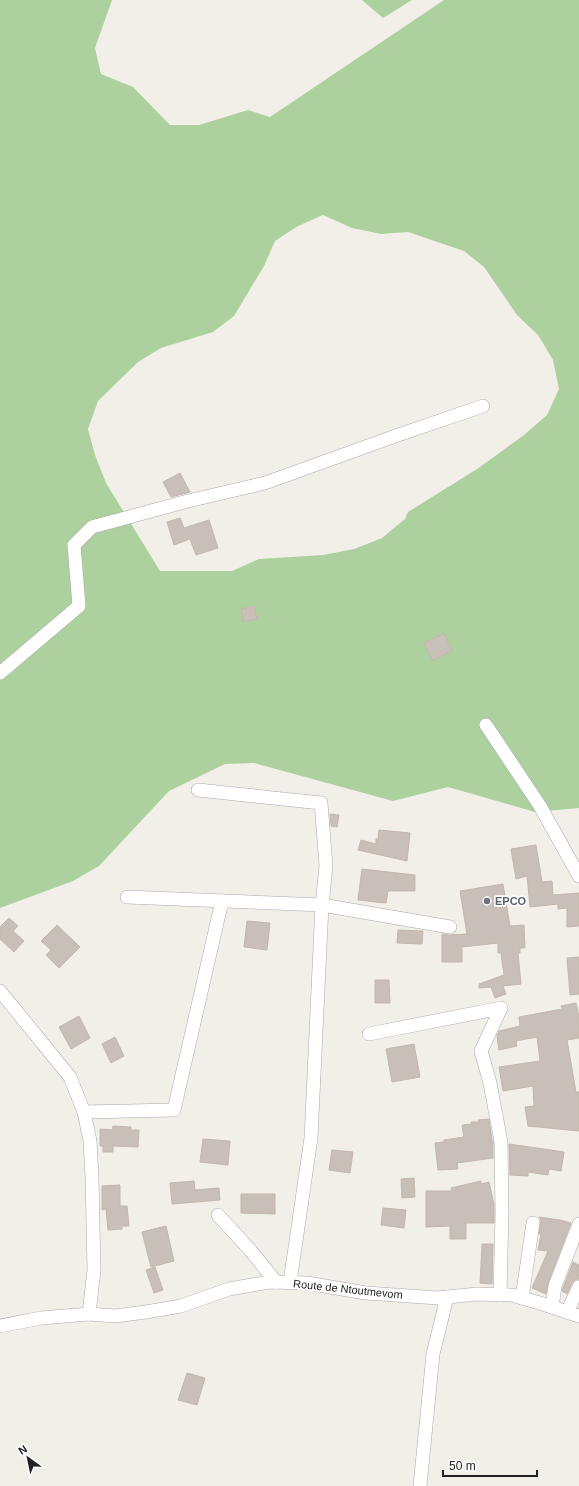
<svg xmlns="http://www.w3.org/2000/svg" width="579" height="1486" viewBox="0 0 579 1486" font-family="Arial,sans-serif">
<style>
.forest{fill:#add19e;fill-rule:evenodd}
.building{fill:#c7bfb8;stroke:#c4b6ab}
.lines{fill:none;stroke-linecap:round;stroke-linejoin:round}
.minor-casing{stroke:#a9a9a9;stroke-width:14}
.minor{stroke:#fff;stroke-width:13}
.worship-dot{fill:#6b7280;stroke:#fff;stroke-width:1.5}
.labels{text-anchor:middle;stroke-width:3.5;stroke-linejoin:round;paint-order:stroke}
.worship-label{font-size:11px;font-weight:bold;fill:#5b616d;stroke:#fff;text-anchor:start}
.street-label{font-size:11px;fill:#222;stroke:#fff}
</style>
<rect width="100%" height="100%" fill="#f2efe9"/>
<g class="forest">
<path d="M 0,0 L 112,0 L 95,48 L 101,74 L 133,87 L 170,125 L 199,125 L 248,110 L 270,117 L 444,0 L 579,0 L 579,808 L 535,812 L 448,787 L 393,801 L 254,763 L 225,764 L 169,791 L 99,866 L 73,881 L 0,908 ZM 323,215 L 352,228 L 381,234 L 408,232 L 464,251 L 484,267 L 517,315 L 538,335 L 553,360 L 559,389 L 547,415 L 524,435 L 477,469 L 408,512 L 405,519 L 382,538 L 354,549 L 323,555 L 259,559 L 232,571 L 160,571 L 106,483 L 95,455 L 88,429 L 98,401 L 138,362 L 161,348 L 213,332 L 234,316 L 264,266 L 275,241 L 298,226 Z"/>
<path d="M 362,0 L 412,0 L 383,18 Z"/>
</g>
<g class="building">
<path d="M 180,473 L 190,492 L 171,497 L 163,482 Z"/>
<path d="M 180,518 L 184,528 L 209,520 L 218,548 L 196,555 L 190,539 L 174,545 L 167,522 Z"/>
<path d="M 254,606 L 257,619 L 243,622 L 241,609 Z"/>
<path d="M 444,633 L 452,651 L 432,661 L 424,643 Z"/>
<path d="M 330,814 L 339,815 L 337,827 L 331,826 Z"/>
<path d="M 379,830 L 410,833 L 407,861 L 358,850 L 361,840 L 376,844 L 376,839 L 378,839 Z"/>
<path d="M 536,845 L 542,882 L 552,881 L 553,895 L 579,893 L 579,926 L 567,927 L 567,908 L 558,909 L 558,904 L 530,907 L 527,876 L 516,879 L 511,849 Z"/>
<path d="M 362,869 L 415,875 L 415,891 L 388,891 L 386,903 L 358,900 Z"/>
<path d="M 503,884 L 510,926 L 524,925 L 525,948 L 520,948 L 520,953 L 518,953 L 521,984 L 503,986 L 506,994 L 495,998 L 491,987 L 479,988 L 479,984 L 504,975 L 501,953 L 498,953 L 498,943 L 462,947 L 462,962 L 442,962 L 442,934 L 449,935 L 467,934 L 460,891 Z"/>
<path d="M 9,918 L 18,926 L 13,931 L 24,941 L 14,952 L 0,939 L 0,927 Z"/>
<path d="M 247,921 L 270,923 L 267,950 L 244,947 Z"/>
<path d="M 57,925 L 80,947 L 59,968 L 46,955 L 51,950 L 41,941 Z"/>
<path d="M 398,930 L 423,931 L 422,944 L 397,943 Z"/>
<path d="M 579,957 L 579,994 L 570,995 L 567,958 Z"/>
<path d="M 375,980 L 389,980 L 390,1003 L 375,1003 Z"/>
<path d="M 576,1003 L 579,1017 L 579,1038 L 567,1040 L 576,1092 L 579,1092 L 579,1131 L 528,1126 L 525,1107 L 534,1106 L 533,1086 L 503,1091 L 499,1067 L 540,1061 L 537,1037 L 516,1041 L 517,1046 L 499,1050 L 497,1036 L 499,1031 L 520,1026 L 519,1017 L 562,1009 L 561,1006 Z"/>
<path d="M 79,1016 L 90,1038 L 71,1049 L 59,1027 Z"/>
<path d="M 115,1037 L 124,1056 L 111,1063 L 102,1044 Z"/>
<path d="M 414,1044 L 420,1077 L 392,1082 L 386,1049 Z"/>
<path d="M 489,1119 L 492,1140 L 488,1140 L 493,1141 L 493,1158 L 457,1163 L 458,1169 L 438,1170 L 435,1143 L 444,1142 L 444,1140 L 464,1137 L 462,1125 L 472,1124 L 471,1122 L 479,1122 L 478,1120 Z"/>
<path d="M 113,1126 L 131,1127 L 131,1130 L 139,1130 L 138,1147 L 113,1146 L 113,1152 L 103,1152 L 103,1146 L 100,1146 L 100,1129 L 112,1130 Z"/>
<path d="M 203,1139 L 230,1141 L 228,1165 L 200,1162 Z"/>
<path d="M 509,1144 L 564,1152 L 561,1171 L 549,1169 L 548,1175 L 528,1172 L 528,1176 L 510,1175 Z"/>
<path d="M 332,1150 L 353,1152 L 350,1173 L 329,1170 Z"/>
<path d="M 414,1178 L 415,1197 L 402,1198 L 401,1179 Z"/>
<path d="M 194,1181 L 195,1190 L 219,1188 L 220,1200 L 172,1204 L 170,1183 Z"/>
<path d="M 481,1181 L 481,1184 L 489,1182 L 494,1204 L 494,1223 L 466,1223 L 466,1239 L 450,1239 L 450,1226 L 426,1227 L 426,1191 L 452,1191 L 451,1188 Z"/>
<path d="M 120,1185 L 120,1206 L 127,1206 L 129,1226 L 122,1226 L 122,1229 L 108,1230 L 106,1209 L 102,1210 L 102,1186 Z"/>
<path d="M 241,1194 L 275,1194 L 275,1214 L 241,1213 Z"/>
<path d="M 383,1208 L 406,1210 L 404,1228 L 381,1225 Z"/>
<path d="M 539,1217 L 560,1220 L 571,1223 L 548,1283 L 546,1294 L 532,1288 L 548,1251 L 538,1250 L 541,1234 L 539,1234 L 541,1220 Z"/>
<path d="M 166,1226 L 174,1261 L 151,1267 L 142,1232 Z"/>
<path d="M 482,1244 L 493,1244 L 492,1284 L 480,1283 Z"/>
<path d="M 573,1262 L 579,1265 L 579,1279 L 575,1280 L 572,1283 L 567,1294 L 562,1291 L 563,1288 Z"/>
<path d="M 155,1267 L 163,1290 L 154,1293 L 146,1270 Z"/>
<path d="M 187,1373 L 205,1378 L 197,1405 L 178,1400 Z"/>
</g>
<g class="lines">
<g class="minor-casing">
<g id="minor">
<path d="M 0,673 L 79,606 L 74,545 L 92,527 L 188,501 L 265,483 L 401,434 L 483,406"/>
<path d="M 486,725 L 540,806 L 579,876"/>
<path d="M 198,790 L 321,803 L 326,866 L 322,905 L 311,1138 L 290,1282"/>
<path d="M 127,897 L 322,905 L 450,927"/>
<path d="M 0,991 L 70,1077 L 84,1112 L 174,1110 L 222,901"/>
<path d="M 369,1034 L 501,1008 L 481,1051 L 490,1083 L 501,1142 L 502,1214 L 500,1295"/>
<path d="M 84,1112 L 90,1141 L 92,1177 L 94,1270 L 89,1314"/>
<path d="M 218,1215 L 251,1251 L 276,1282"/>
<path d="M 522,1298 L 533,1223"/>
<path d="M 552,1307 L 555,1286 L 579,1224"/>
<path d="M 567,1312 L 579,1287"/>
<path d="M 0,1326 L 41,1318 L 89,1314 L 115,1316 L 146,1312 L 181,1306 L 229,1289 L 270,1282 L 307,1283 L 366,1293 L 438,1298 L 477,1294 L 512,1295 L 543,1304 L 579,1316"/>
<path d="M 420,1486 L 433,1354 L 447,1297"/>
</g>
</g>
<use href="#minor" class="minor"/>
</g>
<circle class="worship-dot" cx="487" cy="901" r="4"/>
<g class="labels">
<g class="worship-label">
<text x="495" y="905">EPCO</text>
</g>
<g class="street-label">
<text transform="translate(348 1289) rotate(6)" y="4">Route de Ntoutmevom</text>
</g>
</g>
<g transform="translate(28 1458) rotate(327)" stroke="#ffffff" stroke-width="3" paint-order="stroke">
<path d="M0-3L7 15L0 10L-7 15Z" fill="#222222"/>
<text y="-6" font-size="11" font-weight="bold" text-anchor="middle" fill="#222222">N</text>
</g>
<path d="M443 1470v6h94v-6" fill="none" stroke="#222222" stroke-width="2"/>
<text x="449" y="1470" font-size="12" fill="#222222" stroke="#ffffff" stroke-width="3" paint-order="stroke">50 m</text>
</svg>
